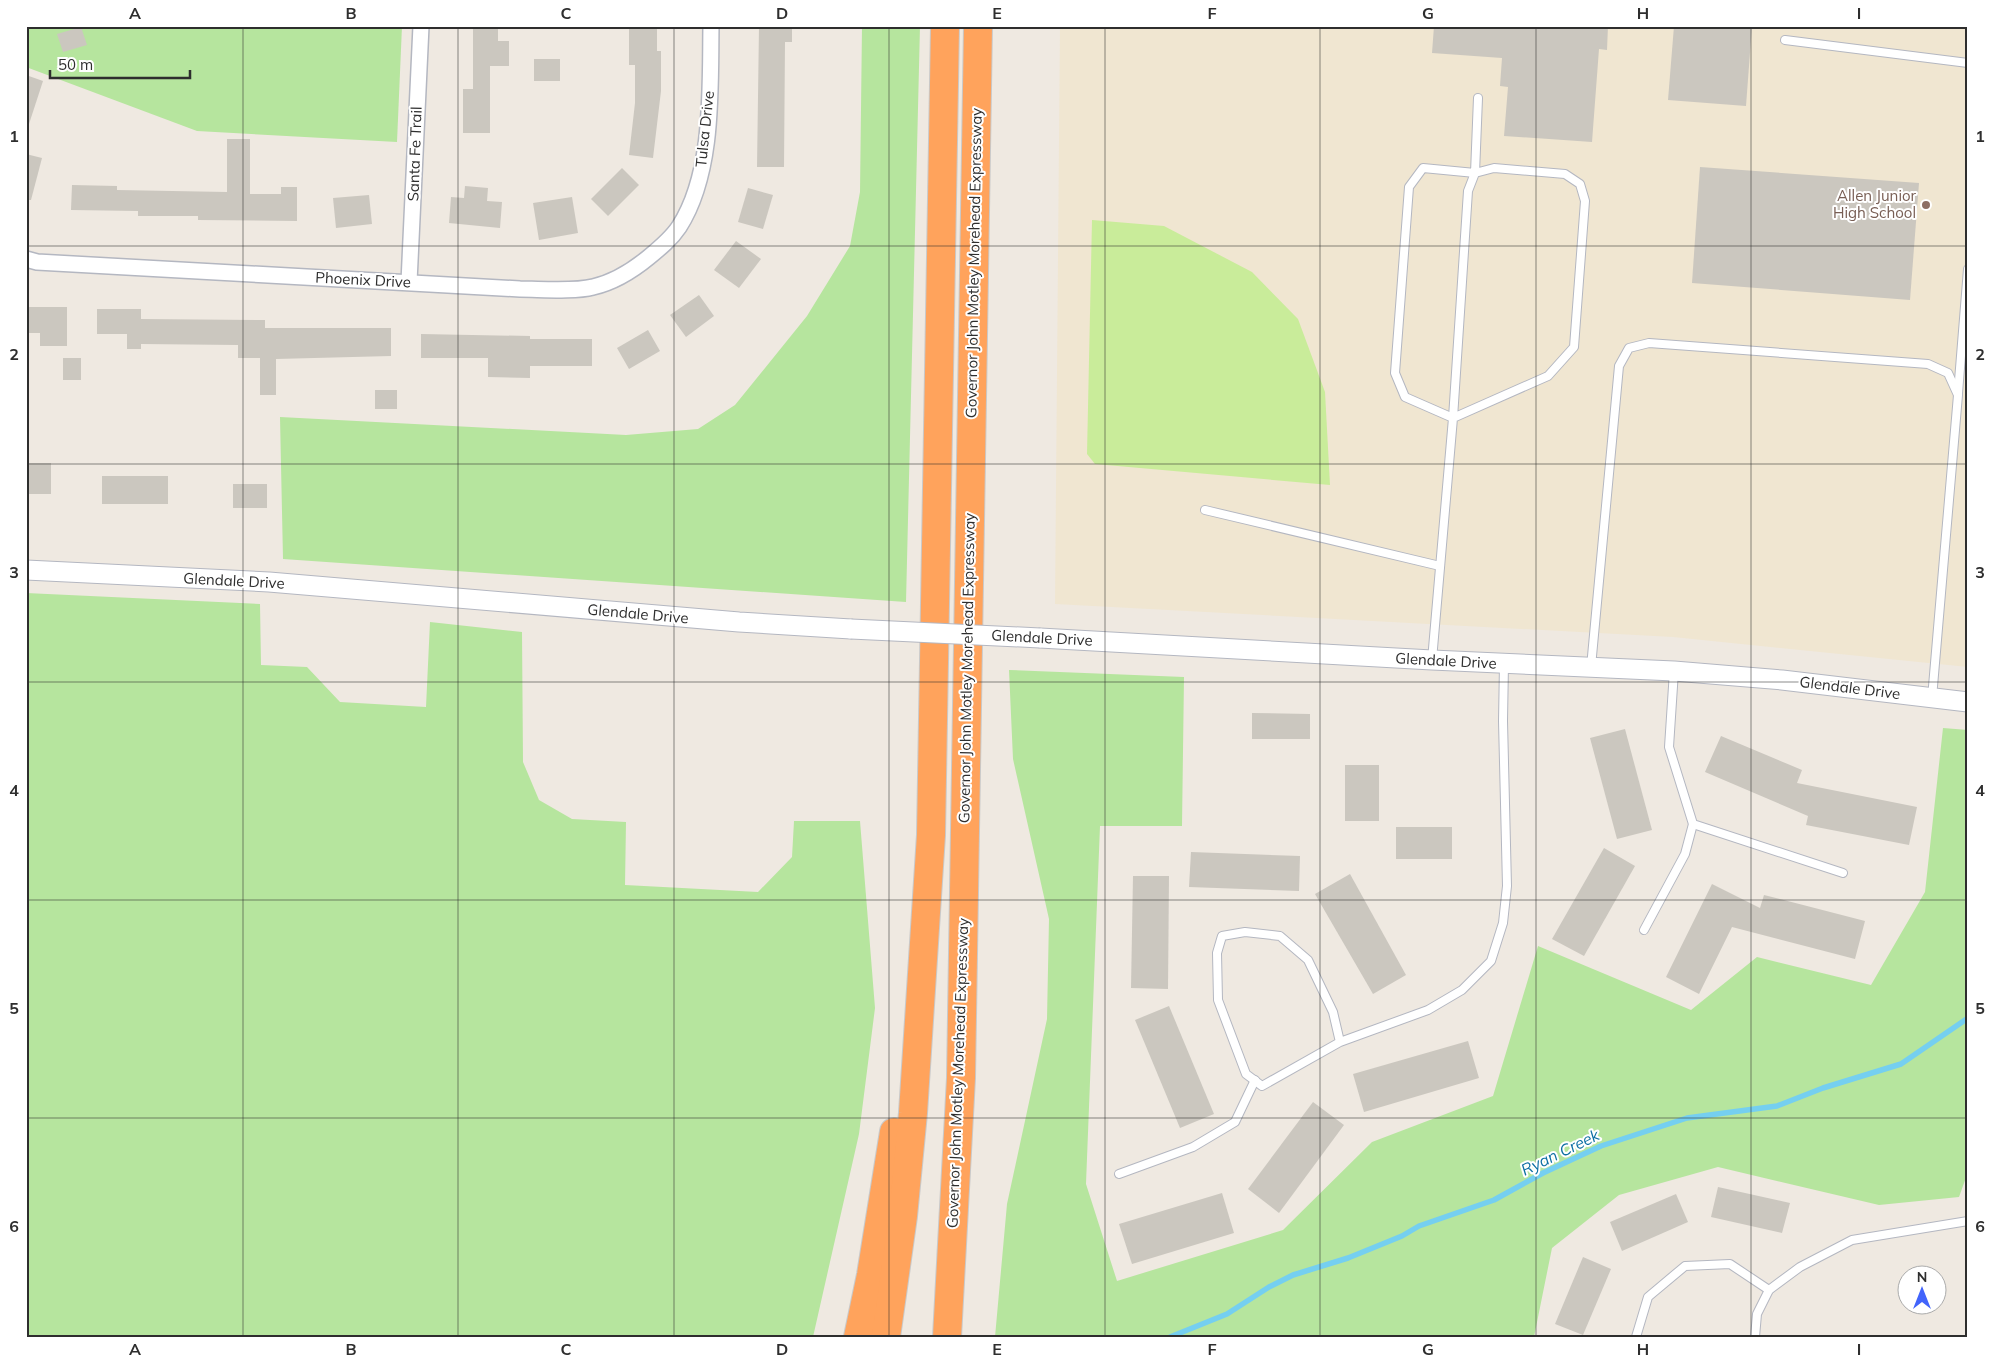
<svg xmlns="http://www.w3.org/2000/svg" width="1994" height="1363" viewBox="0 0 1994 1363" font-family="Mulish,sans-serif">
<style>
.education{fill:#f0e6d1}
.green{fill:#b6e59e}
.pitch{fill:#c9ec9a}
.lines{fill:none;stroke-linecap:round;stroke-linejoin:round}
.stream{stroke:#75cff0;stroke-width:5.5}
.building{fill:#cbc7bf}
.service-casing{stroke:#b4b7c1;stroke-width:10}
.minor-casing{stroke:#b4b7c1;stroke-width:18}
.tertiary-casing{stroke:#b4b7c1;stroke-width:21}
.motorway-casing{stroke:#c9c9c9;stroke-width:30}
.service{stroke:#fff;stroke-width:8}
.minor{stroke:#fff;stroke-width:15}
.tertiary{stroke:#fff;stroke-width:19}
.motorway{stroke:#ffa35c;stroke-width:28}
.tertiary-bridge-casing{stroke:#b4b7c1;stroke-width:21;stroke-linecap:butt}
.tertiary-bridge{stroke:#fff;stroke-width:19}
.grid{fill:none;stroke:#2e2e2e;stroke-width:1;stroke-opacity:0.55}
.education-dot{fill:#8d6e63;stroke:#fff;stroke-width:2}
.labels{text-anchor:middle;stroke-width:4;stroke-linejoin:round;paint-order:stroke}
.street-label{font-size:15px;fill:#2e2e2e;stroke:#fff}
.education-label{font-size:15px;fill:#785e54;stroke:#fff;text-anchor:end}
.water-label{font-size:16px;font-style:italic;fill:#0d6fa3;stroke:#fff}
.neatline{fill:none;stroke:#2e2e2e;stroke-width:2}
.grid-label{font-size:16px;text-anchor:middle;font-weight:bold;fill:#2e2e2e}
</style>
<rect width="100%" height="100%" fill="#efe9e1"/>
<path class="education" d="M 1060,26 L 1968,26 L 1968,667 L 1673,637 L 1055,604 Z"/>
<g class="green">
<path d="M 26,26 L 402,26 L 397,142 L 197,131 L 26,67 Z"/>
<path d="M 862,26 L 920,26 L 906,602 L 283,559 L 280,417 L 626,435 L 698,429 L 735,405 L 807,316 L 850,246 L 860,192 Z"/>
<path d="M 26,593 L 260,604 L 261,665 L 307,667 L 340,702 L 426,707 L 430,622 L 522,632 L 523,762 L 539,800 L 572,819 L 626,822 L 625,885 L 758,892 L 792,857 L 794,821 L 860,821 L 875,1008 L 859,1134 L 813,1337 L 26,1337 Z"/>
<path d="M 1009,670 L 1184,677 L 1182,826 L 1100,826 L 1086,1184 L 1117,1281 L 1283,1230 L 1372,1142 L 1493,1096 L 1538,946 L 1691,1010 L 1757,957 L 1871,985 L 1925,892 L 1943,728 L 1968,730 L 1968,1172 L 1959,1197 L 1879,1205 L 1718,1167 L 1619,1195 L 1552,1248 L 1534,1337 L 995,1337 L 1007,1204 L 1047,1019 L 1049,919 L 1013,759 Z"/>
</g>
<path class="pitch" d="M 1092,220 L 1164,226 L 1252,272 L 1298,319 L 1325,392 L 1330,485 L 1095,464 L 1087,454 Z"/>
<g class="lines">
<path class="stream" d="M 1170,1337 L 1227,1314 L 1269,1287 L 1293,1275 L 1348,1258 L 1402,1236 L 1419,1226 L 1494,1200 L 1543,1173 L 1601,1146 L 1687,1118 L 1777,1106 L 1823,1088 L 1901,1064 L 1968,1018"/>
</g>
<g class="building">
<path d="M 473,26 L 498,26 L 498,41 L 509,41 L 509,66 L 490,66 L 490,133 L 463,133 L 463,89 L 473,89 Z"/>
<path d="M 629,26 L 657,26 L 657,51 L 661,51 L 661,91 L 653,158 L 629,155 L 635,103 L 635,65 L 629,65 Z"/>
<path d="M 759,26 L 792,26 L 792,42 L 785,42 L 784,167 L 757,167 Z"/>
<path d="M 1434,26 L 1608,26 L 1607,50 L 1599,49 L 1592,142 L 1504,136 L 1508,87 L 1500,86 L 1502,58 L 1432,53 Z"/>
<path d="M 1674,26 L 1752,26 L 1746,106 L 1668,100 Z"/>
<path d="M 81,27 L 87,45 L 63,52 L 57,34 Z"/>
<rect x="534" y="59" width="26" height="22"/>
<path d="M 26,75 L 43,81 L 29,124 L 26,124 Z"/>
<path d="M 227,139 L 250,139 L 250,194 L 281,194 L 281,187 L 297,187 L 297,221 L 198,220 L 198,216 L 138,216 L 138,211 L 71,210 L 72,185 L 117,186 L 117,190 L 227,192 Z"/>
<path d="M 26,154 L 42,158 L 31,200 L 26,200 Z"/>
<path d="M 1700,167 L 1919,183 L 1910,300 L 1692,283 Z"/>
<path d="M 622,168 L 639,185 L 608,216 L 591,199 Z"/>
<path d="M 465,186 L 488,188 L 487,201 L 502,202 L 500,228 L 449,223 L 451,197 L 464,198 Z"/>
<path d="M 748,188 L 773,195 L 763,229 L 738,222 Z"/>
<path d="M 369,195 L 372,224 L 336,228 L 333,198 Z"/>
<path d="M 572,197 L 578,233 L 539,240 L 533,203 Z"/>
<path d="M 736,241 L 761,259 L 739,288 L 714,270 Z"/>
<path d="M 699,295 L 714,316 L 686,337 L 670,315 Z"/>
<path d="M 26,307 L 67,307 L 67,346 L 40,346 L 40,333 L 26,333 Z"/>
<path d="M 97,309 L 141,309 L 141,319 L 265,320 L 265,328 L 391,328 L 391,356 L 276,359 L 276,395 L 260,395 L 260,358 L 238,358 L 238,345 L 141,344 L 141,349 L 127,349 L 127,334 L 97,334 Z"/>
<path d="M 648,330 L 660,351 L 629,369 L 617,348 Z"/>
<path d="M 421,334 L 530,336 L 530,339 L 592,339 L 592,366 L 530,366 L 530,378 L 488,377 L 488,358 L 421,358 Z"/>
<rect x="63" y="358" width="18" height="22"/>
<rect x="375" y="390" width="22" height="19"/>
<rect x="26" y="463" width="25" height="31"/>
<rect x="102" y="476" width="66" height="28"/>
<rect x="233" y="484" width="34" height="24"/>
<path d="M 1252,713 L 1310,714 L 1310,739 L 1252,739 Z"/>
<path d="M 1625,729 L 1652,830 L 1617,839 L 1590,738 Z"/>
<path d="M 1721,736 L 1802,770 L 1797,783 L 1917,807 L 1909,845 L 1806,825 L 1808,816 L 1705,772 Z"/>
<rect x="1345" y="765" width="34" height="56"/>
<rect x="1396" y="827" width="56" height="32"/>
<path d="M 1604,848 L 1635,866 L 1584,956 L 1552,939 Z"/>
<path d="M 1191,852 L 1300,856 L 1299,891 L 1189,887 Z"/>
<path d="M 1350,874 L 1406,975 L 1373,994 L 1315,894 Z"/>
<path d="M 1133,876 L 1169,876 L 1168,989 L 1131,988 Z"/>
<path d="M 1712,884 L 1760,908 L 1764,895 L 1865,921 L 1855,959 L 1732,927 L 1699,994 L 1666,977 Z"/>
<path d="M 1169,1006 L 1214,1114 L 1180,1128 L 1135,1020 Z"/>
<path d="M 1468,1041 L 1479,1078 L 1364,1112 L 1353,1074 Z"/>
<path d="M 1313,1102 L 1344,1125 L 1279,1213 L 1248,1189 Z"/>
<path d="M 1718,1187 L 1790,1203 L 1782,1233 L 1711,1217 Z"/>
<path d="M 1222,1193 L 1234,1233 L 1132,1264 L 1119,1224 Z"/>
<path d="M 1676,1194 L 1688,1222 L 1622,1251 L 1610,1222 Z"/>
<path d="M 1583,1257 L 1611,1269 L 1583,1335 L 1555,1324 Z"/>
</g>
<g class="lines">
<g class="service-casing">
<g id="service">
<path d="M 1785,40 L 1968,63"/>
<path d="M 1958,393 L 1968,269"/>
<path d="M 1205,510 L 1440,566"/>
<path d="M 1432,660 L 1453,418 L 1548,376 L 1574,347 L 1585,201 L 1580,184 L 1565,174 L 1494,168 L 1475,173 L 1468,191 L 1453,418 L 1405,397 L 1395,373 L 1409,187 L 1423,168 L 1475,173 L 1478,98"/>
<path d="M 1591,667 L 1619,366 L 1629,348 L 1649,343 L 1928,364 L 1948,373 L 1958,395 L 1932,698"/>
<path d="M 1674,671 L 1669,747 L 1693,824 L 1843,873"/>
<path d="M 1644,930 L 1685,854 L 1693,824"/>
<path d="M 1340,1042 L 1333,1012 L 1308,960 L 1280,936 L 1245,932 L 1222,936 L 1217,953 L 1218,1000 L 1246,1074 L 1262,1086 L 1340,1042 L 1428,1010 L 1462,990 L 1491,961 L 1503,923 L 1507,886 L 1503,721 L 1504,664"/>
<path d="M 1119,1174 L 1193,1147 L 1235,1122 L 1255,1080"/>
<path d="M 1636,1337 L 1648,1297 L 1685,1266 L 1730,1264 L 1769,1290"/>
<path d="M 1755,1337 L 1757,1314 L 1769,1290 L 1800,1267 L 1852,1240 L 1968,1221"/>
</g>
</g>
<g class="minor-casing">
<g id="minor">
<path d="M 26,259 L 37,262 L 520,289 C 540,289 574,292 593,287 C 615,282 632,271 649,257 C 660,248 671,239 679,227 C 714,173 710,89 711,26"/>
<path d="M 409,282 L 421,26"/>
</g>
</g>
<g class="tertiary-casing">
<g id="tertiary">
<path d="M 26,570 L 269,582 L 739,622 L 851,629"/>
<path d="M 1040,638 L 1432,660 L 1674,671 L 1782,680 L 1968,702"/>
</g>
</g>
<g class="motorway-casing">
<g id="motorway">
<path d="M 858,1337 L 871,1275 L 894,1132"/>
<path d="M 886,1337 L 903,1216 L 913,1113 L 931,835 L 945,26"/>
<path d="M 947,1337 L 961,1078 L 978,26"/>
</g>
</g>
<use href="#service" class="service"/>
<use href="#minor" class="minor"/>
<use href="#tertiary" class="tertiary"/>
<use href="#motorway" class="motorway"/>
<g class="tertiary-bridge-casing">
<path id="tertiary-bridge" d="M 851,629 L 1040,638"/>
</g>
<use href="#tertiary-bridge" class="tertiary-bridge"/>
</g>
<path class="grid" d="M 243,26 L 243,1337M 458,26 L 458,1337M 674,26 L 674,1337M 889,26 L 889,1337M 1105,26 L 1105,1337M 1320,26 L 1320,1337M 1536,26 L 1536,1337M 1751,26 L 1751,1337M 26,246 L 1968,246M 26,464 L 1968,464M 26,682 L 1968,682M 26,900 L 1968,900M 26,1118 L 1968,1118"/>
<circle class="education-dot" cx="1926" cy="205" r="5"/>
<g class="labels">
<g class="street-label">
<text transform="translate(705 129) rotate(-84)" y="5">Tulsa Drive</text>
<text transform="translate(415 154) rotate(-88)" y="5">Santa Fe Trail</text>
<text transform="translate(974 263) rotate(-89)" y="5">Governor John Motley Morehead Expressway</text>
<text transform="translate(363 280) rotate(3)" y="5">Phoenix Drive</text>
<text transform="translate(234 581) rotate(3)" y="5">Glendale Drive</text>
<text transform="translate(638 614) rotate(5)" y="5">Glendale Drive</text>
<text transform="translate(1042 638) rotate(3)" y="5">Glendale Drive</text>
<text transform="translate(1446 661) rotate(3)" y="5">Glendale Drive</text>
<text transform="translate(967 668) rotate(-89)" y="5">Governor John Motley Morehead Expressway</text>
<text transform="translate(1850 688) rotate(7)" y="5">Glendale Drive</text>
<text transform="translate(958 1073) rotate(-88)" y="5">Governor John Motley Morehead Expressway</text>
</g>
<g class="education-label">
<text x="1916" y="201">Allen Junior<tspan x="1916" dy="17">High School</tspan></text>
</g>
<g class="water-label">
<text transform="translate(1560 1152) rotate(-26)" y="6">Ryan Creek</text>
</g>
</g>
<rect width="1994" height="1363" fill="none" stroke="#ffffff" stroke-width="55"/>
<g transform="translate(1922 1290)"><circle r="24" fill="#ffffff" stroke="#ababab"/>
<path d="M0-4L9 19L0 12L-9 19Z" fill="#4264fb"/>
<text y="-8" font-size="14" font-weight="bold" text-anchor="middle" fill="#2e2e2e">N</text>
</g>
<path d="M50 70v8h140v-8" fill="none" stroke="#2e2e2e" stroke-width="2.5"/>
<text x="58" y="70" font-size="15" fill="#2e2e2e" stroke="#ffffff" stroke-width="4" paint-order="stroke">50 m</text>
<rect x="28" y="28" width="1938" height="1308" class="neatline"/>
<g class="grid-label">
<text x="135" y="19">A</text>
<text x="351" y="19">B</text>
<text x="566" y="19">C</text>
<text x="782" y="19">D</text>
<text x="997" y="19">E</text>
<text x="1212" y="19">F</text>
<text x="1428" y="19">G</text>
<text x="1643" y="19">H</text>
<text x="1859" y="19">I</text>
<text x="14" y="142">1</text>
<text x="1980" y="142">1</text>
<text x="14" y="360">2</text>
<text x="1980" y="360">2</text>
<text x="14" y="578">3</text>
<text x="1980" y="578">3</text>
<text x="14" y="796">4</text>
<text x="1980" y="796">4</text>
<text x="14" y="1014">5</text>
<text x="1980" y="1014">5</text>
<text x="14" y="1232">6</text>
<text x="1980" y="1232">6</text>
<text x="135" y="1355">A</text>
<text x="351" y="1355">B</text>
<text x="566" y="1355">C</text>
<text x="782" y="1355">D</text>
<text x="997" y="1355">E</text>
<text x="1212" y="1355">F</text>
<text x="1428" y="1355">G</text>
<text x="1643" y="1355">H</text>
<text x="1859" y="1355">I</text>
</g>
</svg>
